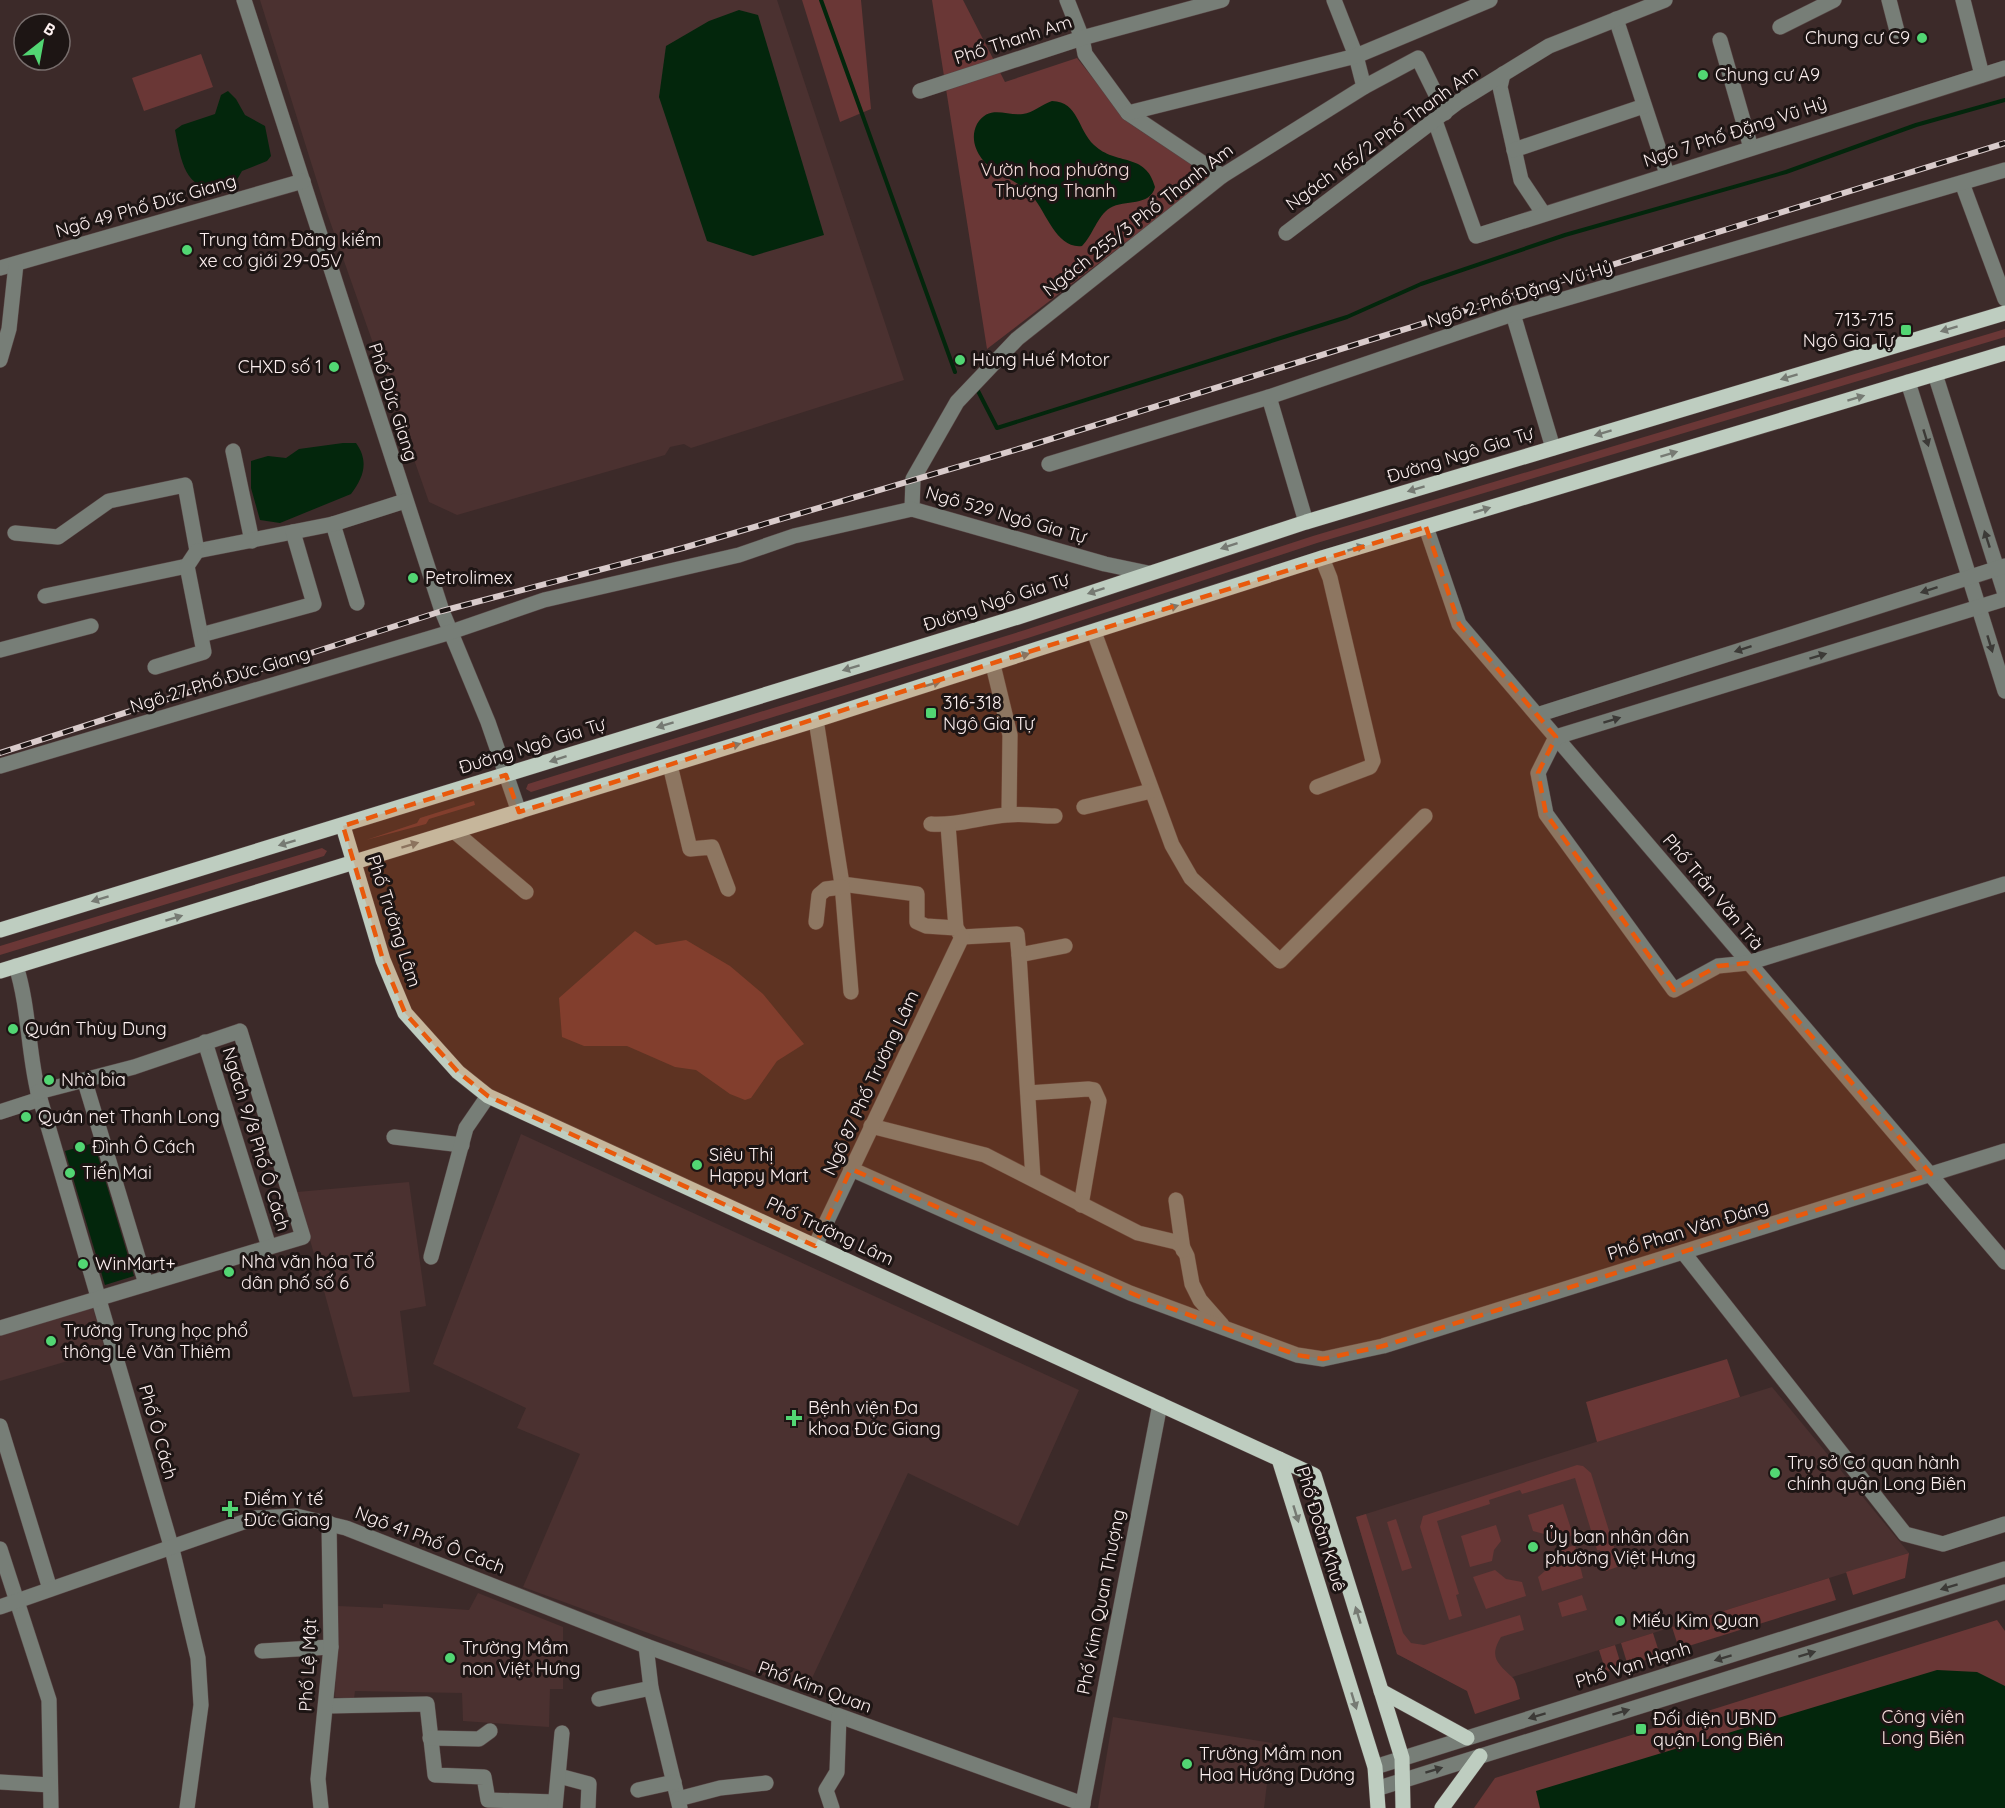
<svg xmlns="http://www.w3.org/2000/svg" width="2005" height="1808" viewBox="0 0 2005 1808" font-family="Quicksand,sans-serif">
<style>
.built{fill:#4b3130}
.green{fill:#6a3736}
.water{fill:#03260c}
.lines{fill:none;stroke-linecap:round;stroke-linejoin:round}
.stream{stroke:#03260c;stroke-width:4}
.minor-casing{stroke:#574645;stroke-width:16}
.major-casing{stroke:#574645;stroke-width:16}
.minor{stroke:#777e77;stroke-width:15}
.major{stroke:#becdc0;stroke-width:15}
.rail-casing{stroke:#d9cbcb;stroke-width:6}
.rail{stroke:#1d1514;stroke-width:4;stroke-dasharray:11;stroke-linecap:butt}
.oneway{fill:#767a73}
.oneway2{fill:#3c3a37}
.marked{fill:#e8590c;fill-opacity:0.2;stroke:#e8590c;stroke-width:4.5;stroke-dasharray:12 8;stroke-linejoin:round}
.poi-dot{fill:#52d673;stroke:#1d1514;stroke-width:2}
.labels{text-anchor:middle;stroke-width:6;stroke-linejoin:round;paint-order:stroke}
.poi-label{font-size:18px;fill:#fdf0f0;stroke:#1d1514;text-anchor:start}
.street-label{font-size:18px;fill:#fdf0f0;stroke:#1d1514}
.park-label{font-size:18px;fill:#f4dcda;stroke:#1d1514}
</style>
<rect width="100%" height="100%" fill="#3c2a29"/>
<g class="built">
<path d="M 260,0 L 777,0 L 904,380 L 691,448 L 684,444 L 670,447 L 665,455 L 457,515 L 429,502 L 326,210 Z"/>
<path d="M 521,1134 L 1079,1390 L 1018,1526 L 908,1473 L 806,1691 L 523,1587 L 580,1454 L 517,1428 L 526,1408 L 433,1364 Z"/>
<path d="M 409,1182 L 426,1306 L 400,1311 L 410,1392 L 353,1397 L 297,1192 Z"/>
<path d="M 92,1305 L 105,1350 L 0,1381 L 0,1332 Z"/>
<path d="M 1772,1387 L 1909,1553 L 1468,1691 L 1397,1654 L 1356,1517 Z"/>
<path d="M 478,1593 L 563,1627 L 563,1689 L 550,1689 L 549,1727 L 463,1721 L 462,1693 L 355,1691 L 354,1699 L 335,1697 L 338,1606 L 383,1608 L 383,1604 L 469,1610 Z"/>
<path d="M 1113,1717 L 1272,1743 L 1264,1808 L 1098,1808 Z"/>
</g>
<g class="green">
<path d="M 802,0 L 861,0 L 871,109 L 840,122 Z"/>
<path d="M 932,0 L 963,0 L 1005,82 L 1077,58 L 1129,123 L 1211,177 L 987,349 Z"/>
<path d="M 201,54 L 213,87 L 144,111 L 132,78 Z"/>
<path d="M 2005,329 L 2005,337 L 1317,543 L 1028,638 L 531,792 L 526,789 L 528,784 L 1025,630 L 1313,536 Z"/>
<path d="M 474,801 L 475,805 L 429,819 L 426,824 L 366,840 L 417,823 L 420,818 Z"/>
<path d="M 322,848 L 327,851 L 324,856 L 0,955 L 0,946 Z"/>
<path d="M 635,931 L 656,945 L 686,940 L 730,966 L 763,994 L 804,1044 L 777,1061 L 751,1098 L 745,1100 L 730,1094 L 696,1070 L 675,1067 L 627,1046 L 584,1046 L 562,1037 L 559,998 Z"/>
<path d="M 1727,1359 L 1740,1397 L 1597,1442 L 1586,1402 Z"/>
<path d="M 1577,1465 L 1583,1466 L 1591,1473 L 1620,1566 L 1606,1571 L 1600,1550 L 1597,1550 L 1575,1478 L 1522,1494 L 1520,1490 L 1489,1500 L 1490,1504 L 1437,1521 L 1459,1594 L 1456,1595 L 1462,1616 L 1449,1620 L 1420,1527 L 1423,1516 Z"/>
<path d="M 1563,1504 L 1573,1535 L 1552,1542 L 1544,1534 L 1533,1531 L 1528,1515 Z"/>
<path d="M 1366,1514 L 1403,1633 L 1411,1643 L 1424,1645 L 1520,1615 L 1524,1630 L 1501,1637 C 1488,1658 1499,1664 1512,1677 C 1517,1681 1518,1693 1520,1699 L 1475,1714 L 1467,1691 L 1397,1654 L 1356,1517 Z"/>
<path d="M 1396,1519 L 1412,1568 L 1402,1571 L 1387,1522 Z"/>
<path d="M 1496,1525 L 1501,1541 L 1494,1550 L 1492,1561 L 1470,1567 L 1461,1536 Z"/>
<path d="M 1575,1545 L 1583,1578 L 1542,1591 L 1538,1577 L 1552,1565 L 1556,1551 Z"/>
<path d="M 1909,1553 L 1905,1578 L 1853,1595 L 1846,1572 Z"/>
<path d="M 1495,1570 L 1506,1579 L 1522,1582 L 1526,1596 L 1486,1609 L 1473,1577 Z"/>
<path d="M 1829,1578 L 1836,1600 L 1679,1649 L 1672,1627 Z"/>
<path d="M 1582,1595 L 1587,1610 L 1562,1617 L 1558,1603 Z"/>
<path d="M 1997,1620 L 2005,1631 L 2005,1808 L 1474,1808 L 1495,1778 Z"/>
<path d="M 1653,1633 L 1660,1655 L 1628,1666 L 1621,1643 Z"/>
<path d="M 1615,1645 L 1622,1668 L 1606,1672 L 1599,1650 Z"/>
</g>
<g class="water">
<path d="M 739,10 L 758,15 L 824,235 L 753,256 L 707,241 L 659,97 L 666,46 L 709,21 Z"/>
<path d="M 228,91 L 236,99 L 245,115 L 265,126 L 271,156 L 267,161 L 242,171 L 232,188 C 186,196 182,166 175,130 L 182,125 L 215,114 L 221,95 Z"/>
<path d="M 1052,101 C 1079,102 1077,129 1094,145 C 1116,166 1146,152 1155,187 C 1150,207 1125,199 1110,208 C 1097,216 1093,235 1082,246 C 1057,249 1047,214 1033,197 C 1020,180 994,175 982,159 C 974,148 971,136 977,124 C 989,104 1006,116 1023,114 C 1033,113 1042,104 1052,101 Z"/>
<path d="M 343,443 L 356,443 C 369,461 364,477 351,494 L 280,523 L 260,520 L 251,488 L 251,461 L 268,456 L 286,458 L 299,449 Z"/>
<path d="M 94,1143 L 134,1276 L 105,1285 L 65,1151 Z"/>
<path d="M 1937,1670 L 1977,1672 L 2005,1686 L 2005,1808 L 1540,1808 L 1536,1791 Z"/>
</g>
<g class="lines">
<g class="stream">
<path d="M 821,0 L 955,372"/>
<path d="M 977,389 L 997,428 L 1347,317 L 1421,284 L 1565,235 L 1786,172 L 1916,125 L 2005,100"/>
</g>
<g class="minor-casing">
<g id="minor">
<path d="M 244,0 L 442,611 L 488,722 L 519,812"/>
<path d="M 1067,0 L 1082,38 L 1085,54 L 1128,113 L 1222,176"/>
<path d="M 1334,0 L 1356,56 L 1364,87"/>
<path d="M 1889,0 L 1897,31"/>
<path d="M 1963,0 L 1982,75"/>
<path d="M 1616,19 L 1667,174"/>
<path d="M 1780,27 L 1834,0"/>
<path d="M 1720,40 L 1751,148"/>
<path d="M 1503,74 L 1500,87 L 1521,180 L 1543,213"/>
<path d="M 920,91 L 1082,38 L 1222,0"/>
<path d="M 1128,113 L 1356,56 L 1490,0"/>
<path d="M 1435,121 L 1476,236 L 2005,68"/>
<path d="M 1514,150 L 1644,106"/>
<path d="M 1962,183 L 2005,299"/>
<path d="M 1286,233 L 1458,102 L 1549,46 L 1665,0"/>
<path d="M 0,268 L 303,181"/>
<path d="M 1513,314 L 1553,448"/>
<path d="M 0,360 L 9,329 L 16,264"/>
<path d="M 1935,374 L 2005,594"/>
<path d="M 1908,382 L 2005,691"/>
<path d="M 1269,397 L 1306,522"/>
<path d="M 233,451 L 252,541"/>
<path d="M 1049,464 L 1269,397 L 1513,314 L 2005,170"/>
<path d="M 333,524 L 357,603"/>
<path d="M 1426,527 L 1459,624 L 2005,1262"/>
<path d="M 15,533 L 58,537 L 109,501 L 185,485 L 197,551 L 333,524 L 405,501"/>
<path d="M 1148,573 L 1105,564 L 912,509 L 913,479 L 957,402 L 1017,339 L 1222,176 L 1364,87 L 1418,58 L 1445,113"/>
<path d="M 45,596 L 187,566"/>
<path d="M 2005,599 L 1556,737 L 1538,773 L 1546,814 L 1674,990 L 1718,966 L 1748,963 L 2005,884"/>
<path d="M 1094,632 L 1172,845 L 1191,878 L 1280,961 L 1425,816"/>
<path d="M 201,635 L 314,604 L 293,532"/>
<path d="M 0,650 L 91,626"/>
<path d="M 993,665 L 1010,735 L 1009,814"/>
<path d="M 155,667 L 204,652 L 187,566 L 197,551"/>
<path d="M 1537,715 L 2005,566"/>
<path d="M 816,720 L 842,884 L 917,894 L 917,922 L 926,926 L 956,928 L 962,937"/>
<path d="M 670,765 L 690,849 L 712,847 L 728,889"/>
<path d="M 0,766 L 451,632 L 544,600 L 739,555 L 794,536 L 912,509"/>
<path d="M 1317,787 L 1370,767 L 1373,761 L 1330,578 L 1322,558"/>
<path d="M 1084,807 L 1151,791"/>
<path d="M 931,824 C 956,826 981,817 1007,815 C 1023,813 1039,816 1055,816"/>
<path d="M 948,825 L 956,928"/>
<path d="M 455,832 L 526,892"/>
<path d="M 842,884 L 851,992"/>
<path d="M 816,922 L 819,895 L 826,889 L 842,887"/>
<path d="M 962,937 L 1017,934 L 1019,955 L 1065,946"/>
<path d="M 1019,955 L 1033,1179"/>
<path d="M 16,966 C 29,1007 28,1051 38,1092 L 172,1549 L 198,1658 L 201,1705 L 187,1808"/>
<path d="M 205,1042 L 269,1247"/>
<path d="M 85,1082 L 146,1284"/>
<path d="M 1028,1093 L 1088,1089 L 1094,1090 L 1099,1101 L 1081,1205"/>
<path d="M 0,1112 L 40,1099"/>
<path d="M 871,1126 L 985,1155 L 1138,1233 L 1176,1242 L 1182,1246 L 1187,1256 L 1192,1284 L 1200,1300 L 1222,1325"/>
<path d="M 394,1137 L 462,1145"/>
<path d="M 851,1169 L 1130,1293 L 1297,1355 L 1323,1359 L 1383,1346 L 2005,1151"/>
<path d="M 1176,1200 L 1183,1250"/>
<path d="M 815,1246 L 962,937"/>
<path d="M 1683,1252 L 1905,1534 L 1943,1544 L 2005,1524"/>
<path d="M 431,1257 L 466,1128 L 488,1096"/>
<path d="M 0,1328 L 303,1237 L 240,1031 L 134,1067 L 38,1092"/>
<path d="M 0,1426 L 50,1589"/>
<path d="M 0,1549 L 49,1700 L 51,1808"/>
<path d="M 0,1607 L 255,1518 L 296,1516 L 346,1528 L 646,1646 L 1083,1804"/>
<path d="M 646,1646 L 651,1688 L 680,1808"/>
<path d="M 262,1651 L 331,1647"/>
<path d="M 599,1699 L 651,1688"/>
<path d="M 327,1706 L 427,1704 L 435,1775 L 484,1777 L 488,1800 L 555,1802"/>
<path d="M 430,1738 L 479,1739 L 490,1731"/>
<path d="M 1375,1767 L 2005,1569"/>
<path d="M 559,1776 L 589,1784 L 588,1808"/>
<path d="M 0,1782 L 50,1785"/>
<path d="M 1379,1788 L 2005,1592"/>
<path d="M 638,1790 L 674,1782"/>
<path d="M 678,1799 L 720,1788 L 766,1783"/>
<path d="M 321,1808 L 318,1779 L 331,1647 L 329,1523"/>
<path d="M 555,1808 L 562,1733"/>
<path d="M 832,1808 L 826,1790 L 837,1772 L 839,1716"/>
<path d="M 1082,1808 L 1160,1404"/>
</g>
</g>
<g class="major-casing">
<g id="major">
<path d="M 343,826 L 383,960 L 405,1013 L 458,1072 L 488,1096 L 1314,1475 L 1402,1758 L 1403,1808"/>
<path d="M 0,930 L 1018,617 L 1306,522 L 2005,313"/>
<path d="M 0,971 L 816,720 L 1322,558 L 2005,353"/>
<path d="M 1279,1459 L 1375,1767 L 1378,1808"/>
<path d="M 1381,1691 L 1467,1738"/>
<path d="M 1442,1808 L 1480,1756"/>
</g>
</g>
<use href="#minor" class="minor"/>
<use href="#major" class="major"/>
<g class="rail-casing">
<path id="rail" d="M 0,753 L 442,611 L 683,548 L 1025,447 L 2005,143"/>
</g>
<use href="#rail" class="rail"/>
</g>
<defs><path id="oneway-solid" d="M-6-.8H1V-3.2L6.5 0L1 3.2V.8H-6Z" transform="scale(1.5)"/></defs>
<g class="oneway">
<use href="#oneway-solid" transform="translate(1949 329) rotate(163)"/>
<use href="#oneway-solid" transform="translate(1789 377) rotate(163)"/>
<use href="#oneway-solid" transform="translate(1856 398) rotate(-17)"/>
<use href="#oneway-solid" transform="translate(1603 433) rotate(163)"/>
<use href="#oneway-solid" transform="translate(1669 454) rotate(-17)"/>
<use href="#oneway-solid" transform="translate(1416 489) rotate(163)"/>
<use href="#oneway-solid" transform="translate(1482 510) rotate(-17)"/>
<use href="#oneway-solid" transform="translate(1229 546) rotate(162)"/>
<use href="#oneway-solid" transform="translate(1356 548) rotate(-17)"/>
<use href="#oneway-solid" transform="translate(1096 591) rotate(162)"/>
<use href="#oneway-solid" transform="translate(1170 608) rotate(-18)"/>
<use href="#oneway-solid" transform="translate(1021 656) rotate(-17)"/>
<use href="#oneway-solid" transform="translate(851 668) rotate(163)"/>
<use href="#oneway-solid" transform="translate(932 684) rotate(-17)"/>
<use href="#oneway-solid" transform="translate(665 725) rotate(163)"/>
<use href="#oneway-solid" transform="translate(732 746) rotate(-17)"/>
<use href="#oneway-solid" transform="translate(558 759) rotate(162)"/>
<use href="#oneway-solid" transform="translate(287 843) rotate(163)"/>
<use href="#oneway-solid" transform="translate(410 845) rotate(-17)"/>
<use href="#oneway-solid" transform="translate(100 899) rotate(163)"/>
<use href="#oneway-solid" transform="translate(174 918) rotate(-17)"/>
<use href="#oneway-solid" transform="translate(1296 1514) rotate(73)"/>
<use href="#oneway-solid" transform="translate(1358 1615) rotate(-107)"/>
<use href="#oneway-solid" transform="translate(1354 1701) rotate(73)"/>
</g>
<g class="oneway2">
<use href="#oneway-solid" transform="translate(1926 438) rotate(73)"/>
<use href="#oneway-solid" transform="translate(1987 539) rotate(-108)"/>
<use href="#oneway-solid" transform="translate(1929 590) rotate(162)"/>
<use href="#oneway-solid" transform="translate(1990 644) rotate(73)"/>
<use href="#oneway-solid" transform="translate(1743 649) rotate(162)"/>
<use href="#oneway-solid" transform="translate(1818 656) rotate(-17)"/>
<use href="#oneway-solid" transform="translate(1612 720) rotate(-17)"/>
<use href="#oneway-solid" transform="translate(1949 1587) rotate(163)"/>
<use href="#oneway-solid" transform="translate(1807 1654) rotate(-17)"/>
<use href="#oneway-solid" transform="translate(1723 1658) rotate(163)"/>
<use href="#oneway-solid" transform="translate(1621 1712) rotate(-17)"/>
<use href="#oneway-solid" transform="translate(1537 1716) rotate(163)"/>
<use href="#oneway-solid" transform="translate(1434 1770) rotate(-17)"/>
</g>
<path class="marked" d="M 1426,527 L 1459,624 L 1556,737 L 1538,773 L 1546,814 L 1674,990 L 1718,966 L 1748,963 L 1931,1174 L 1383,1346 L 1323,1359 L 1297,1355 L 1138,1296 L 851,1169 L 815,1246 L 488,1096 L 458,1072 L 405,1013 L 383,960 L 343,826 L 506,775 L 519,812 Z"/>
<g class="poi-dot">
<circle cx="1922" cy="38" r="6"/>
<circle cx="1703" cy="75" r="6"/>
<circle cx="187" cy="250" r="6"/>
<rect x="1900" y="324" width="12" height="12" rx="3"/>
<circle cx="960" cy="360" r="6"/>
<circle cx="334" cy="367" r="6"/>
<circle cx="413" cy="578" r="6"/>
<rect x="925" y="707" width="12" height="12" rx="3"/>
<circle cx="13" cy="1029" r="6"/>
<circle cx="49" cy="1080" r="6"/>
<circle cx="26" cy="1117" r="6"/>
<circle cx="80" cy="1147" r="6"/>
<circle cx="697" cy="1165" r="6"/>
<circle cx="70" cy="1173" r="6"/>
<circle cx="83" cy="1264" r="6"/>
<circle cx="229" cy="1272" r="6"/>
<circle cx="51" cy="1341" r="6"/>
<path d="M791 1409h6v6h6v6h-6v6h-6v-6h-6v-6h6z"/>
<circle cx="1775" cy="1473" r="6"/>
<path d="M227 1500h6v6h6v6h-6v6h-6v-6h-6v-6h6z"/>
<circle cx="1533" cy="1547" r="6"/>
<circle cx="1620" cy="1621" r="6"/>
<circle cx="450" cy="1658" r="6"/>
<rect x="1635" y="1723" width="12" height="12" rx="3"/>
<circle cx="1187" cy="1764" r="6"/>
</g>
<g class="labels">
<g class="poi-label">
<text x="1910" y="44" text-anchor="end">Chung cư C9</text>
<text x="1715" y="81">Chung cư A9</text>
<text x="199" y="246">Trung tâm Đăng kiểm<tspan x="199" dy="21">xe cơ giới 29-05V</tspan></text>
<text x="1894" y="326" text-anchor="end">713-715<tspan x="1894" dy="21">Ngô Gia Tự</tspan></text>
<text x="972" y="366">Hùng Huế Motor</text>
<text x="322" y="373" text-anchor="end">CHXD số 1</text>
<text x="425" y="584">Petrolimex</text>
<text x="943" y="709">316-318<tspan x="943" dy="21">Ngô Gia Tự</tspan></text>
<text x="25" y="1035">Quán Thùy Dung</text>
<text x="61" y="1086">Nhà bia</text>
<text x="38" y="1123">Quán net Thanh Long</text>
<text x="92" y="1153">Đình Ô Cách</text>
<text x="709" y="1161">Siêu Thị<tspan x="709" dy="21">Happy Mart</tspan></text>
<text x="82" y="1179">Tiến Mai</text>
<text x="241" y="1268">Nhà văn hóa Tổ<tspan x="241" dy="21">dân phố số 6</tspan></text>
<text x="95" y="1270">WinMart+</text>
<text x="63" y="1337">Trường Trung học phổ<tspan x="63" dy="21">thông Lê Văn Thiêm</tspan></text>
<text x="808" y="1414">Bệnh viện Đa<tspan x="808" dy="21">khoa Đức Giang</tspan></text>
<text x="1787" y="1469">Trụ sở Cơ quan hành<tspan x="1787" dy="21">chính quận Long Biên</tspan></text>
<text x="244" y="1505">Điểm Y tế<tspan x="244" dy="21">Đức Giang</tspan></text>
<text x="1545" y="1543">Ủy ban nhân dân<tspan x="1545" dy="21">phường Việt Hưng</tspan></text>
<text x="1632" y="1627">Miếu Kim Quan</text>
<text x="462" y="1654">Trường Mầm<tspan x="462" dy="21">non Việt Hưng</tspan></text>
<text x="1653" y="1725">Đối diện UBND<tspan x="1653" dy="21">quận Long Biên</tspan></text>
<text x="1199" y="1760">Trường Mầm non<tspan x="1199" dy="21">Hoa Hướng Dương</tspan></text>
</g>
<g class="street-label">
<text transform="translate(1013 40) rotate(-18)" y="6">Phố Thanh Am</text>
<text transform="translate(1735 132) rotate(-18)" y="6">Ngõ 7 Phố Đặng Vũ Hỷ</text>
<text transform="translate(1382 138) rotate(-36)" y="6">Ngách 165/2 Phố Thanh Am</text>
<text transform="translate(146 206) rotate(-16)" y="6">Ngõ 49 Phố Đức Giang</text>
<text transform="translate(1138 220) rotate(-38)" y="6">Ngách 255/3 Phố Thanh Am</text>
<text transform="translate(1520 294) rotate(-17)" y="6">Ngõ 2 Phố Đặng Vũ Hỷ</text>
<text transform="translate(393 402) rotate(72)" y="6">Phố Đức Giang</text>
<text transform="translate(1460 455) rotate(-17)" y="6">Đường Ngô Gia Tự</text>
<text transform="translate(1006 515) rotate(16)" y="6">Ngõ 529 Ngô Gia Tự</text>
<text transform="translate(996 602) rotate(-18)" y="6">Đường Ngô Gia Tự</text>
<text transform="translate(220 680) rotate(-17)" y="6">Ngõ 27 Phố Đức Giang</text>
<text transform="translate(532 746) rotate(-17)" y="6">Đường Ngô Gia Tự</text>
<text transform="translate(1713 892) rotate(50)" y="6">Phố Trần Văn Trà</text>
<text transform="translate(394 921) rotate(72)" y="6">Phố Trường Lâm</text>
<text transform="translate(871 1083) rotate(-65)" y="6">Ngõ 87 Phố Trường Lâm</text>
<text transform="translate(256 1139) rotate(73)" y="6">Ngách 9/8 Phố Ô Cách</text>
<text transform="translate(1688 1230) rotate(-17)" y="6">Phố Phan Văn Đáng</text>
<text transform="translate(830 1231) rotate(25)" y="6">Phố Trường Lâm</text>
<text transform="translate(158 1432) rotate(74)" y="6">Phố Ô Cách</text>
<text transform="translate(1321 1529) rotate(73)" y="6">Phố Đoàn Khuê</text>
<text transform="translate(430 1540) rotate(21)" y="6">Ngõ 41 Phố Ô Cách</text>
<text transform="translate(1101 1602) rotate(-79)" y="6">Phố Kim Quan Thượng</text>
<text transform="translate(308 1665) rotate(-87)" y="6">Phố Lệ Mật</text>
<text transform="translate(1633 1665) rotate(-17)" y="6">Phố Vạn Hạnh</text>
<text transform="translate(815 1687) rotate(20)" y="6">Phố Kim Quan</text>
</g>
<g class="park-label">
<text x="1055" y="176">Vườn hoa phường<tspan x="1055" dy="21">Thượng Thanh</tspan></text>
<text x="1923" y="1723">Công viên<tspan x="1923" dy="21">Long Biên</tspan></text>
</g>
</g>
<g transform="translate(42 42) rotate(31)"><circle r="28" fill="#1d1514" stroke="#776d6c" stroke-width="1.5"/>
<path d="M0-4.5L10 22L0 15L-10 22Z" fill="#52d673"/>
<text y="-9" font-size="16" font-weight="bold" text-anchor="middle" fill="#fdf0f0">B</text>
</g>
</svg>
